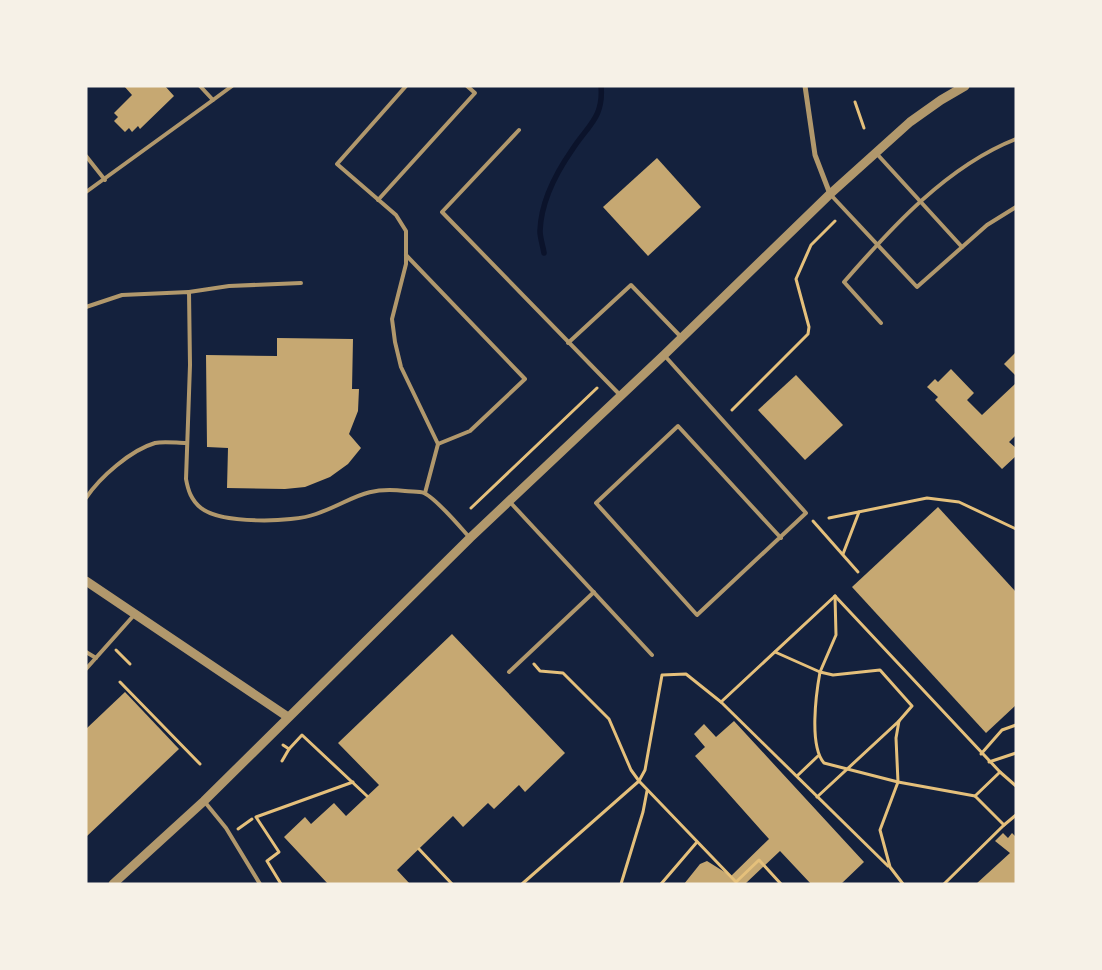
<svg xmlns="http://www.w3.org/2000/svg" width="1102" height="970" viewBox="0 0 1102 970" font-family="Mulish,sans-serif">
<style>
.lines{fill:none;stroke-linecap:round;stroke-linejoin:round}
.stream{stroke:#0b132b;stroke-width:5.5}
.building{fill:#c6a872}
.path{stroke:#e5c07b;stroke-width:3}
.service{stroke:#b1986c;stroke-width:4}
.minor{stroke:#b1986c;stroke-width:5}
.tertiary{stroke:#b1986c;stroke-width:9}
</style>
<rect width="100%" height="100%" fill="#14213d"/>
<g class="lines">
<path class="stream" d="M 544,253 C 543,246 540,238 540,231 C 541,202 556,173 572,150 C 587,126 604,118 601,86"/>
</g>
<g class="building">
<path d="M 124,86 L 165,86 L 174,96 L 140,129 L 138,126 L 132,132 L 129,128 L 125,132 L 114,121 L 118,117 L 114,113 L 132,95 Z"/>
<path d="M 657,158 L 701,207 L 648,256 L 603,207 Z"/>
<path d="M 277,338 L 353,339 L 352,389 L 359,389 L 358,411 L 349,434 L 361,448 L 348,464 L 330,477 L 305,487 L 285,489 L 227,488 L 228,448 L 207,447 L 206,355 L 277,356 Z"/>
<path d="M 1016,352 L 1016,376 L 1004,364 Z"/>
<path d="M 951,369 L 974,393 L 967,400 L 982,415 L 1016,383 L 1016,435 L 1009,442 L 1016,448 L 1016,456 L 1002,469 L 935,400 L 938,397 L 927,387 L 935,379 L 938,382 Z"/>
<path d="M 796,375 L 843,425 L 805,460 L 758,410 Z"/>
<path d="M 938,507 L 1016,592 L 1016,705 L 986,733 L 852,587 Z"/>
<path d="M 452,634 L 565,753 L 525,792 L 519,785 L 494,809 L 488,803 L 463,827 L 453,816 L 397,870 L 410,884 L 328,884 L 284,837 L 305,817 L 311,824 L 334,803 L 346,816 L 379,785 L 338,743 Z"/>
<path d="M 125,692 L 179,749 L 86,837 L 86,729 Z"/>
<path d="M 734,721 L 864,862 L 841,884 L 811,884 L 780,851 L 745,884 L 684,884 L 700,864 L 707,861 L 731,876 L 769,839 L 695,756 L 705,747 L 694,734 L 704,724 L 716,737 Z"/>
<path d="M 1003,833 L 1008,838 L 1012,833 L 1016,837 L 1016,884 L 976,884 L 1010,853 L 995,841 Z"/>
</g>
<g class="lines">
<g class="path">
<path d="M 855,102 L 864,128"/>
<path d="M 732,410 L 808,334 L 809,327 L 796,279 L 811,245 L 835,221"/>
<path d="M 471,508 L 597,388"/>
<path d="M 829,518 L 927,498 L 959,502 L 1016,529"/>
<path d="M 813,521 L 858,572"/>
<path d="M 843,554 L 859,512"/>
<path d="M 835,596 L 1000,772 L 975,796"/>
<path d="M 116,650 L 130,664"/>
<path d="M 775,652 L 820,672 L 836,635 L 835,596"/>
<path d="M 534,664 L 540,671 L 563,673 L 609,719 L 631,770 L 639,781 L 736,882 L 759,860 L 781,884"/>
<path d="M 120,682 L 200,764"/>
<path d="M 721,702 L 888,866"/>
<path d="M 899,721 L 912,706 L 880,670 L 833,675 L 820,672 C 816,694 809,746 824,763 L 898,782 L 975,796 L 1004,825 L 1016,815"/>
<path d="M 283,745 L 289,749 L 302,735 L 367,796"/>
<path d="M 981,754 L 1002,730 L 1016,725"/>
<path d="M 282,761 L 289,749"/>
<path d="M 989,762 L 1016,753"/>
<path d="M 1000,772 L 1016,786"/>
<path d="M 797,776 L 818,756"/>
<path d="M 817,797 L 899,721 L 896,738 L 898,782 L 880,830 L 890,867 L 903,884"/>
<path d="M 238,829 L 252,819"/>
<path d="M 419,849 L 452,884"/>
<path d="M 281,884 L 267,861 L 279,852 L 256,817 L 353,782"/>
<path d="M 522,884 L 639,781 L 645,770 L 662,675 L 686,674 L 721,702 L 835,596"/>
<path d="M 621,884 L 643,812 L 647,791"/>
<path d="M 661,884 L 697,842"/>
<path d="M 944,884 L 1004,825"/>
</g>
<g class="service">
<path d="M 406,86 L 337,164 L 396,215 L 406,231 L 406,264 L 392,319 L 395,342 L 401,367 L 438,444 L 425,493"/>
<path d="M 213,100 L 232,86"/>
<path d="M 519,130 L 442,212 L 621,396"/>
<path d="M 877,154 L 962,247"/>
<path d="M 86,156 L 105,180"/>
<path d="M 86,192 L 213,100 L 200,86"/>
<path d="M 830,194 L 917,287 L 987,225 L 1016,207"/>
<path d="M 378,200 L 475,93 L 467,86"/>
<path d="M 406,255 L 525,379 L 470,431 L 438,444"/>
<path d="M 189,292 L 229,286 L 301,283"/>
<path d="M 86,307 L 122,295 L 189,292 L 190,365 L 186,479 C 188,490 191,500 201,508 C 221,524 292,523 316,514 C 353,501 362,486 405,491 C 411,492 419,491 424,493 C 437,499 460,527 470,538"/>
<path d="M 881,323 L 844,282 C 891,228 947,166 1016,139"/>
<path d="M 568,343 L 631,285 L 682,338"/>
<path d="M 664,355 L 806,513 L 697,615 L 596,503 L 678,426 L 781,538"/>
<path d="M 86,498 C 100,477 131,450 155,443 C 164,441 177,443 186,443"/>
<path d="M 509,501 L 652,655"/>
<path d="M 86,652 L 96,658"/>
<path d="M 86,669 L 135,614"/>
<path d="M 509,672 L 594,592"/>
<path d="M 204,801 L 226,828 L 260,884"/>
</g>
<path class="minor" d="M 805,86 L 815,155 L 830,194"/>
<g class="tertiary">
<path d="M 86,581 L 288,717"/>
<path d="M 113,884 L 204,801 L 470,538 L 664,355 L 830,194 L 910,122 L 941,100 L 965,86"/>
</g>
</g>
<rect width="1102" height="970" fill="none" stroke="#f6f1e7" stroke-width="175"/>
</svg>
